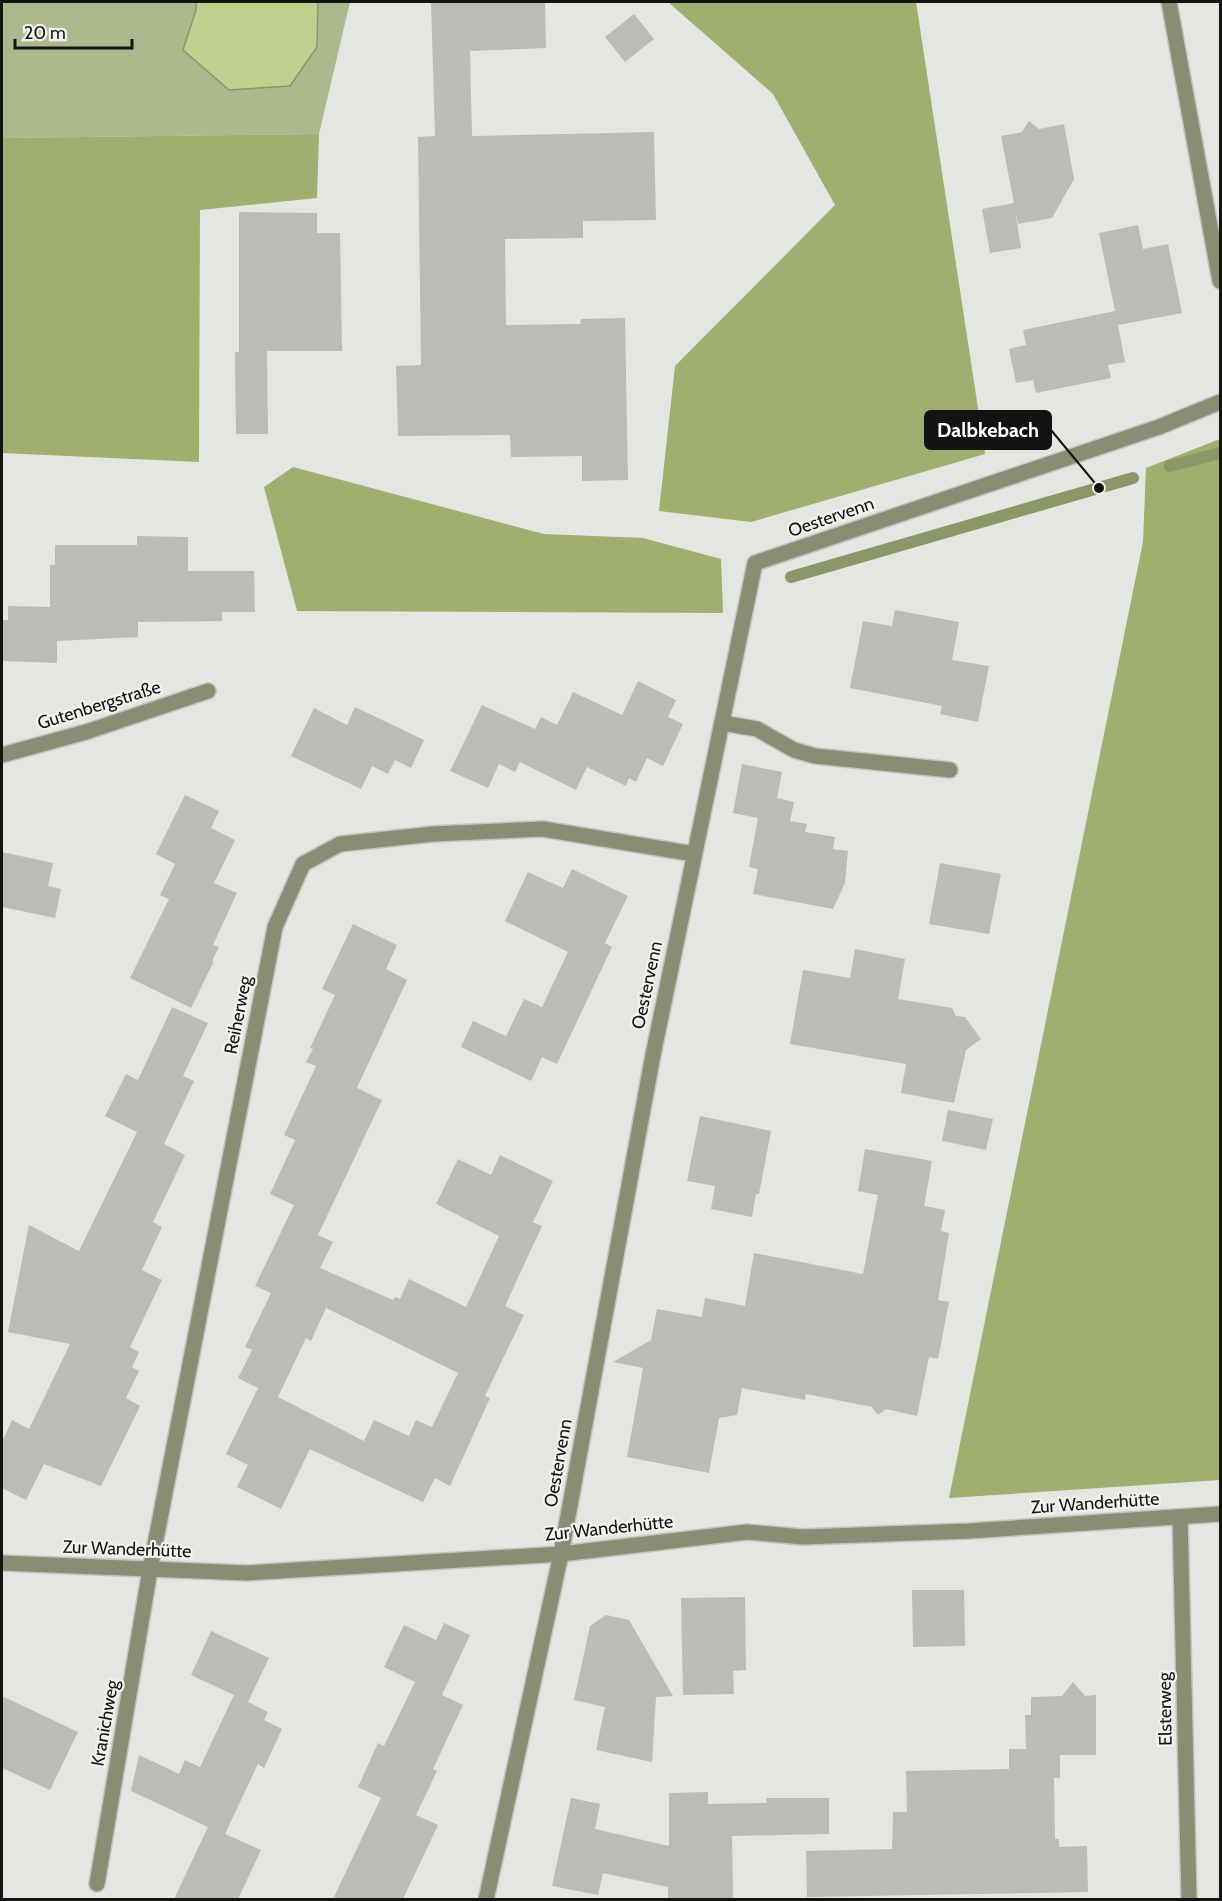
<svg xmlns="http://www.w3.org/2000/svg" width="1222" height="1901" viewBox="0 0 1222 1901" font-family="Cabin,sans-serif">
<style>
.green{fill:#acb88e}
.forest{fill:#9faf70}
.water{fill:#becf8e;stroke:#8b9768;stroke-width:1.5}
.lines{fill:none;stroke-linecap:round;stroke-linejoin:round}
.stream{stroke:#8b9768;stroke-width:12}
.building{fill:#babcb7;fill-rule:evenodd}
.service-casing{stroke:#c3c4c0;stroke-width:18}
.minor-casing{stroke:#c3c4c0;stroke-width:18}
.service{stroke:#878e74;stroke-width:15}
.minor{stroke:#878e74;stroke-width:15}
.labels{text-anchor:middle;stroke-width:4.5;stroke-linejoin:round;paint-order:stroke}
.street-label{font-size:18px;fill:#131311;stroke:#f2f3ee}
.leader{fill:none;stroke:#131311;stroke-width:2}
.callout-dot{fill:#131311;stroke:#f2f3ee;stroke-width:2}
.callout{fill:#131311;stroke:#131311;stroke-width:2}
.callout-label{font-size:20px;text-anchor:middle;font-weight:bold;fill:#fff}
</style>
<rect width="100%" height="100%" fill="#e4e6e1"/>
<path class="green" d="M 2,2 L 196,2 L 196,10 L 183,50 L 317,47 L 318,2 L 350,2 L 319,134 L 5,138 L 2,128 Z"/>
<g class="forest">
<path d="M 668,2 L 916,2 L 985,454 L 751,522 L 659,511 L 675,366 L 835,205 L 773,94 Z"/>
<path d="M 2,128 L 5,138 L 319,134 L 317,198 L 200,210 L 199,462 L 2,453 Z"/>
<path d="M 1220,439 L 1220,1480 L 949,1498 L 1143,542 L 1146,468 Z"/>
<path d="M 293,467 L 544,534 L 643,538 L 721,559 L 723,613 L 297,611 L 264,487 Z"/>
</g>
<path class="water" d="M 196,2 L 318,2 L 317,47 L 290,86 L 229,90 L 183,50 L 196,10 Z"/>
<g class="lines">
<g class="stream">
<path d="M 1170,466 L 1220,453"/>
<path d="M 791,577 L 1133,478"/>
</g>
</g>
<g class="building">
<path d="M 431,2 L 545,2 L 546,48 L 470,51 L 472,136 L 654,132 L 656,220 L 583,221 L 583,238 L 505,239 L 506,325 L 580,324 L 581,319 L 625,318 L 628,480 L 582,481 L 582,456 L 511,457 L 510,435 L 398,436 L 396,366 L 421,365 L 418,137 L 435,136 Z"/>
<path d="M 634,14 L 654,39 L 625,62 L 605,37 Z"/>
<path d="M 1029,121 L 1039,129 L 1064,124 L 1074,179 L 1052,218 L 1018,224 L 1015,210 L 1021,248 L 990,253 L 982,209 L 1014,203 L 1001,136 L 1022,132 Z"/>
<path d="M 239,212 L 317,213 L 317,233 L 340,233 L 342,351 L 267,351 L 268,434 L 236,434 L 235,352 L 242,352 L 239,352 Z"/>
<path d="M 1138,225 L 1143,249 L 1168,244 L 1182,313 L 1118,325 L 1125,362 L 1108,365 L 1111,378 L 1036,393 L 1033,380 L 1016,383 L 1009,349 L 1026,345 L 1023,330 L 1115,311 L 1099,233 Z"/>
<path d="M 137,536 L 188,537 L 188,571 L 254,571 L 255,612 L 222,612 L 222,621 L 138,622 L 138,637 L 57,641 L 57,663 L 2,661 L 2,620 L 8,620 L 8,606 L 50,607 L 50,565 L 55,565 L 55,545 L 137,545 Z"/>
<path d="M 895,610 L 959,622 L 952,660 L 989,666 L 978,722 L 940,714 L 942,706 L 850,688 L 863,621 L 892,626 Z"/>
<path d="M 638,681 L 676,700 L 668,717 L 683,724 L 663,766 L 647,758 L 636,782 L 629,778 L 626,786 L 587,767 L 576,790 L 520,762 L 515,772 L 499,764 L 488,788 L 450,771 L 482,705 L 535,729 L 541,717 L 557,725 L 573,692 L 622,715 Z"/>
<path d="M 355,707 L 424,740 L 411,768 L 395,760 L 388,774 L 372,766 L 361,789 L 291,756 L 314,708 L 347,725 Z"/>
<path d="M 742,764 L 782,772 L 777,798 L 794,802 L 790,821 L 807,824 L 805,832 L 835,837 L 833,849 L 848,851 L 845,883 L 833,909 L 753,894 L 758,869 L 749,867 L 758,818 L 733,813 Z"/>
<path d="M 185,795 L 219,811 L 211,828 L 235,840 L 214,883 L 237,893 L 213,945 L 219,947 L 212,961 L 214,961 L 191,1008 L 130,978 L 169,899 L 160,895 L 175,864 L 156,854 Z"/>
<path d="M 2,852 L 53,863 L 48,886 L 61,889 L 55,918 L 2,907 Z"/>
<path d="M 940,863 L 1001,874 L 989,934 L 929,924 Z"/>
<path d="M 572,869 L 628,896 L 605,943 L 612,947 L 557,1064 L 542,1057 L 531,1081 L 461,1047 L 473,1021 L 506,1036 L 524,999 L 542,1007 L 568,952 L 505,921 L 528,872 L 563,888 Z"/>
<path d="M 353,924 L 397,945 L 386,969 L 407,980 L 357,1088 L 382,1100 L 318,1235 L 333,1242 L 320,1268 L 393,1300 L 395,1297 L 400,1299 L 409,1279 L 466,1307 L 499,1236 L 436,1204 L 458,1159 L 491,1175 L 500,1155 L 553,1181 L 533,1222 L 542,1226 L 505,1306 L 524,1315 L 485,1396 L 490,1398 L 450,1486 L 435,1478 L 423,1502 L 310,1449 L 281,1509 L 237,1487 L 248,1465 L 226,1454 L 258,1388 L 238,1378 L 252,1350 L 245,1347 L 271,1293 L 255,1286 L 294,1205 L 270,1194 L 295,1140 L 284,1135 L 316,1066 L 306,1062 L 313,1049 L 310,1048 L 335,995 L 322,989 ZM 326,1308 L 458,1373 L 432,1427 L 416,1420 L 409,1436 L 374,1420 L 364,1441 L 278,1397 L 306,1338 L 311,1341 Z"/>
<path d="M 855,949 L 905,959 L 898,999 L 952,1008 L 956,1016 L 965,1017 L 981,1039 L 966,1050 L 954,1103 L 901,1093 L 906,1064 L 790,1044 L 803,970 L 850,978 Z"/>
<path d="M 172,1007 L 208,1023 L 183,1076 L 194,1081 L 164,1144 L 185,1155 L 153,1222 L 162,1227 L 142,1270 L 162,1280 L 130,1347 L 139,1352 L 132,1367 L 139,1371 L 126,1398 L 140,1406 L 101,1486 L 44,1464 L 26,1500 L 2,1488 L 2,1442 L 12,1420 L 29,1429 L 70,1344 L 8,1332 L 29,1225 L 79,1251 L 137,1132 L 105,1116 L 126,1074 L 138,1080 Z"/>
<path d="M 948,1110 L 993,1119 L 986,1150 L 942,1141 Z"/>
<path d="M 700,1116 L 771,1131 L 759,1194 L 756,1194 L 752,1217 L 711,1209 L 715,1186 L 687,1181 Z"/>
<path d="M 865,1149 L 932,1161 L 924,1206 L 945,1210 L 941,1231 L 949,1233 L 938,1300 L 949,1302 L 938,1359 L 929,1357 L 917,1416 L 886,1409 L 878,1415 L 872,1407 L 806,1394 L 805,1400 L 742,1388 L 737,1415 L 719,1418 L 709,1473 L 627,1457 L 643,1368 L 613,1362 L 651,1340 L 657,1309 L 702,1317 L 705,1298 L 745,1306 L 754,1253 L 863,1274 L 878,1195 L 858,1191 Z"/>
<path d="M 912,1590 L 964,1590 L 965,1646 L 913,1647 Z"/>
<path d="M 745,1597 L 746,1670 L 733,1671 L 734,1694 L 683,1695 L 681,1598 Z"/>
<path d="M 606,1615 L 629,1620 L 673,1696 L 656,1697 L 652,1762 L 596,1750 L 605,1707 L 574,1700 L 590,1626 Z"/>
<path d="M 444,1623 L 470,1635 L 442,1695 L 463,1705 L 433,1769 L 437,1771 L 416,1815 L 438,1825 L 403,1899 L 333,1899 L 381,1798 L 358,1787 L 378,1743 L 384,1746 L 415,1682 L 384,1667 L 404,1625 L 436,1640 Z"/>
<path d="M 211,1631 L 269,1658 L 248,1702 L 268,1712 L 264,1720 L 282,1729 L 264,1768 L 258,1764 L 225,1834 L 261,1850 L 238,1899 L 174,1899 L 208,1827 L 131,1791 L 139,1755 L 179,1774 L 185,1760 L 200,1767 L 234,1695 L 191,1675 Z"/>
<path d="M 1073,1682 L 1085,1696 L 1096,1695 L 1096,1755 L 1060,1755 L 1060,1778 L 1054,1778 L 1055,1839 L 1059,1839 L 1059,1847 L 1087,1846 L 1088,1892 L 807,1897 L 806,1851 L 892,1849 L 893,1812 L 907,1812 L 906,1771 L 1009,1769 L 1009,1749 L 1026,1749 L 1025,1715 L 1031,1715 L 1031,1697 L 1062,1696 Z"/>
<path d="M 2,1696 L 78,1732 L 50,1790 L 2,1768 Z"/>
<path d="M 708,1792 L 708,1804 L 767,1803 L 766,1798 L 829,1798 L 829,1834 L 732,1836 L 733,1899 L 668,1899 L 668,1887 L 603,1873 L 598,1895 L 552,1886 L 571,1798 L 600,1804 L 595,1829 L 669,1846 L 669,1793 Z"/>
</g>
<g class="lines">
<g class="service-casing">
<path id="service" d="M 722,723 L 757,729 L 794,750 L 815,756 L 950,770"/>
</g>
<g class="minor-casing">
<g id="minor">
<path d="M 1169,2 L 1220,281"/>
<path d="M 2,755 L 86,732 L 208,691"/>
<path d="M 1180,1517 L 1189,1900"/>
<path d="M 2,1563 L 247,1573 L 561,1554 L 747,1532 L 803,1537 L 969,1531 L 1220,1514"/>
<path d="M 97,1884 L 150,1570 L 275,927 L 303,864 L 340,844 L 433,834 L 543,829 L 694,854"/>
<path d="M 486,1900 L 561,1554 L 653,1055 L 755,563 L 1159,427 L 1220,402"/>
</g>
</g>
<use href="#service" class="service"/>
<use href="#minor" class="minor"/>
</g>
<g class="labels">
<g class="street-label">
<text transform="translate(831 517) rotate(-19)" y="6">Oestervenn</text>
<text transform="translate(99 705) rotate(-17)" y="6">Gutenbergstraße</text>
<text transform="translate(647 985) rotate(-78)" y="6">Oestervenn</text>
<text transform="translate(238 1015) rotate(-79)" y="6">Reiherweg</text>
<text transform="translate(558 1463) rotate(-80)" y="6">Oestervenn</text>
<text transform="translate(1095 1503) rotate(-4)" y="6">Zur Wanderhütte</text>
<text transform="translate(609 1528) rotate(-6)" y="6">Zur Wanderhütte</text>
<text transform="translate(127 1549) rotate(2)" y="6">Zur Wanderhütte</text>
<text transform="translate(1165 1709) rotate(-91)" y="6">Elsterweg</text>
<text transform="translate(105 1723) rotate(-80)" y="6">Kranichweg</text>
</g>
</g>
<path class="leader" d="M1099 488L1051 430"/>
<circle class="callout-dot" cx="1099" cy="488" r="6"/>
<rect class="callout" x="925" y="411" width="126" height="38" rx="6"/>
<g class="callout-label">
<text x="988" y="437">Dalbkebach</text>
</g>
<rect width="1222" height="1901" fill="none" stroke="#131311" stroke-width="6"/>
<path d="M15 39v9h117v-9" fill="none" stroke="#131311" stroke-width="3"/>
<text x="24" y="39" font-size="18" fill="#131311" stroke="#f2f3ee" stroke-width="4.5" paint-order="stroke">20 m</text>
</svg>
